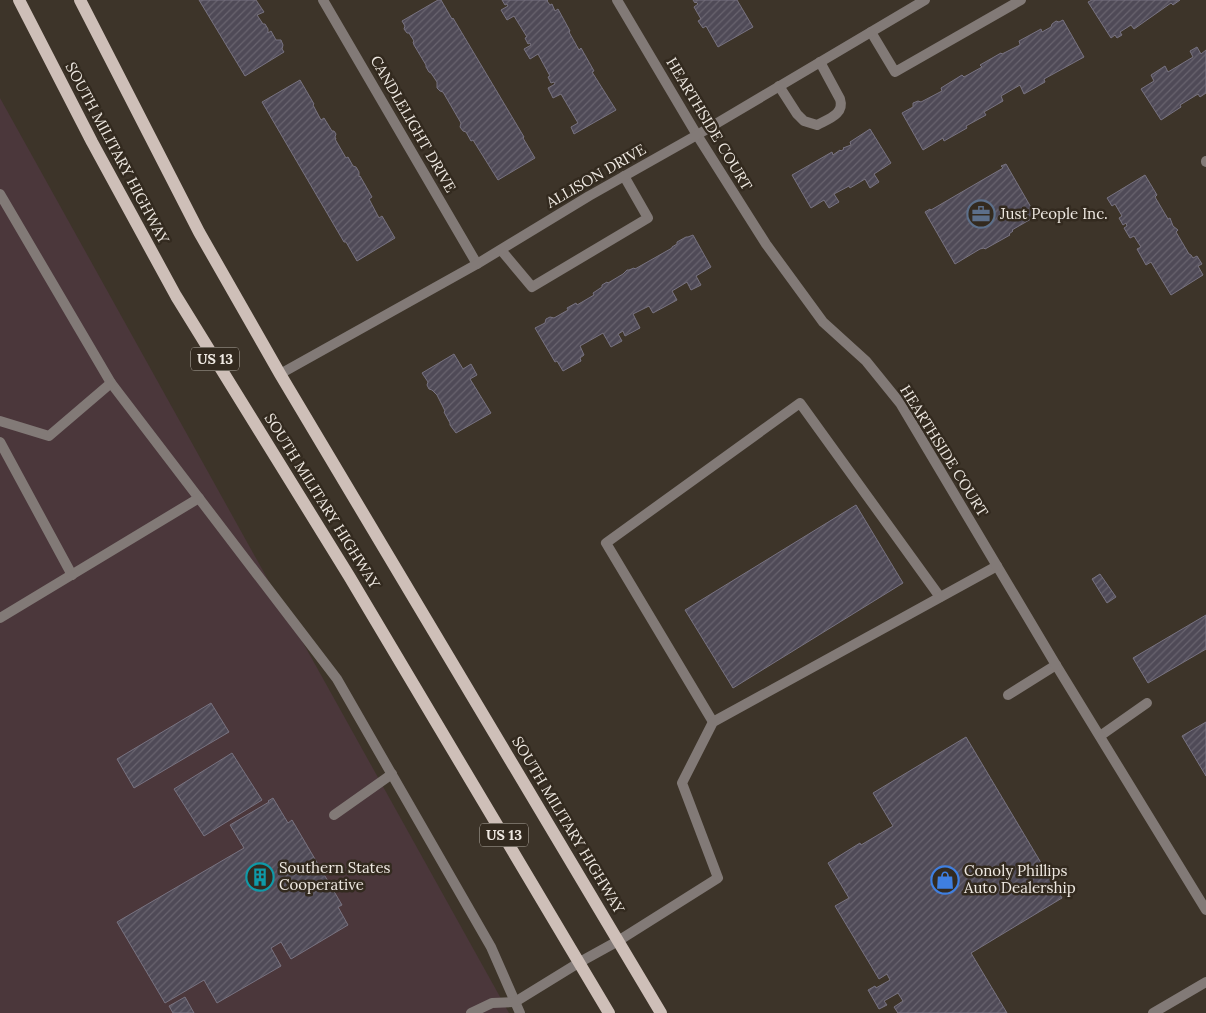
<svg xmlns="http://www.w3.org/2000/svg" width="1206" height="1013" viewBox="0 0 1206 1013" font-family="Lora,serif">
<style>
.industrial{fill:#4b373b}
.building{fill:url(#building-hatch);stroke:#787381}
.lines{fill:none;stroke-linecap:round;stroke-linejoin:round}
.service{stroke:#827a77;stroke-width:10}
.minor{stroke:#827a77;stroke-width:10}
.primary{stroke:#cebfb8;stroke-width:12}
.labels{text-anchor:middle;stroke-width:5;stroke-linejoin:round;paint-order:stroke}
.shield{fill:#332a1f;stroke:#b7b0a8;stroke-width:1}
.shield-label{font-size:14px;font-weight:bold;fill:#efe9e2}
.street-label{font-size:15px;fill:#efe9e2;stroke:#332a1f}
.poi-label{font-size:15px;fill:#efe9e2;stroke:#332a1f;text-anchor:start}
</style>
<defs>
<pattern id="building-hatch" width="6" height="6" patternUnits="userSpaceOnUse" patternTransform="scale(1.25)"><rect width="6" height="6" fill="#4f4a57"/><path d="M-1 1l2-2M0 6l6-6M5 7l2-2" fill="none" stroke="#69646f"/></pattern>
</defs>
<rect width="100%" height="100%" fill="#3d3429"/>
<path class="industrial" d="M 0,98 L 509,1013 L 0,1013 Z"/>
<g class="building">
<path d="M 199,0 L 256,0 L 264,12 L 257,15 L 263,24 L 265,24 L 268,29 L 268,33 L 271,31 L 276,40 L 281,40 L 283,45 L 282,49 L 284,52 L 245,76 Z"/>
<path d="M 438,0 L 441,0 L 452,19 L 453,18 L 524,137 L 523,138 L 535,158 L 498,180 L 473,140 L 471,141 L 466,132 L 463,131 L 460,127 L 461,123 L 443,92 L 440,91 L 437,88 L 437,82 L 431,73 L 429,72 L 426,67 L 426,65 L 414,45 L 413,42 L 414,41 L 409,33 L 407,33 L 404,29 L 405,26 L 402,21 Z"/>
<path d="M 502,0 L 548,0 L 547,1 L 550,5 L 552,4 L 555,11 L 558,9 L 570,31 L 569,32 L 579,50 L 581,48 L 594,71 L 592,72 L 616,110 L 574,134 L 571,127 L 578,123 L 561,94 L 553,98 L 548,88 L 555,84 L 554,82 L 551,83 L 548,77 L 550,76 L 538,54 L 530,59 L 524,49 L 531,45 L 530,43 L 528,44 L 525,38 L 527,37 L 514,16 L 507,20 L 501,10 L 508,6 L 507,4 L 505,5 Z"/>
<path d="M 693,0 L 737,0 L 753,27 L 718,47 L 706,26 L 703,28 L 698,21 L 701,19 L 694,7 L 698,4 L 696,2 L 695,3 Z"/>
<path d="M 1092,0 L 1180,0 L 1173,5 L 1171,3 L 1134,29 L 1131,25 L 1120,32 L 1122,35 L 1117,38 L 1115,35 L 1111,38 L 1088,2 Z"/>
<path d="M 1063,20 L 1084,57 L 1044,79 L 1045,82 L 1024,94 L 1020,85 L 1001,96 L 1003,101 L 984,112 L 986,115 L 966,126 L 967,128 L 944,141 L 943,138 L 923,150 L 902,113 L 913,107 L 913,103 L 918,101 L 921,102 L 942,91 L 941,88 L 962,75 L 964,77 L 982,67 L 980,65 L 1001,53 L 1002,54 L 1020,45 L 1020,44 L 1019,41 L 1041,29 L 1042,32 L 1051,27 L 1052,24 L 1056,21 L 1059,22 Z"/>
<path d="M 1197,47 L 1201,54 L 1206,50 L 1206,93 L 1200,97 L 1198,94 L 1180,105 L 1181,107 L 1161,120 L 1141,89 L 1154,81 L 1151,75 L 1165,66 L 1168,72 L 1193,57 L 1190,51 Z"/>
<path d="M 300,80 L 314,104 L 313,105 L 321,120 L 324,118 L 332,131 L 334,131 L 336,134 L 335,137 L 336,139 L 335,139 L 346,158 L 348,157 L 353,166 L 356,167 L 359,172 L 359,177 L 360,176 L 372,197 L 369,199 L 379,218 L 382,216 L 395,238 L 357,261 L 346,242 L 344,242 L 262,102 Z"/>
<path d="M 870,129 L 891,163 L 874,174 L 879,182 L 870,188 L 865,179 L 850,188 L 849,186 L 834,194 L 839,202 L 829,208 L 824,200 L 811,208 L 792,175 L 832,152 L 833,155 L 840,150 L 841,151 L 844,149 L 843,148 L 851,145 L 850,142 Z"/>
<path d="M 1006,164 L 1036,216 L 1012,230 L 1013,231 L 1009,234 L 1010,235 L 985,249 L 984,248 L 980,249 L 955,264 L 925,212 L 930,209 L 931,210 L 1003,168 L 1001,166 Z"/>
<path d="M 1145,175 L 1157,195 L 1155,197 L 1168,219 L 1170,218 L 1173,226 L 1178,230 L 1176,232 L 1189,254 L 1191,255 L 1193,258 L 1197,256 L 1202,264 L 1198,266 L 1203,275 L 1171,295 L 1151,262 L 1146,265 L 1137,249 L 1141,247 L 1134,236 L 1130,238 L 1124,228 L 1127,226 L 1126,223 L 1123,225 L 1119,218 L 1122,216 L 1115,204 L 1112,206 L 1107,198 Z"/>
<path d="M 693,235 L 711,267 L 696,276 L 701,285 L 691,290 L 687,282 L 672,291 L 677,300 L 653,313 L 649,306 L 633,314 L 640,328 L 625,336 L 623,331 L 618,334 L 622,341 L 611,347 L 603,333 L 580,346 L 584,355 L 580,358 L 581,361 L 563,371 L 557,361 L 555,362 L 535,328 L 545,323 L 546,319 L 550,317 L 554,318 L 568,310 L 567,308 L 576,303 L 577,305 L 594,295 L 593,293 L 602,287 L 602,285 L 607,282 L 608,283 L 623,274 L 627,270 L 629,270 L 634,268 L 635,269 L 672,248 L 672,247 L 677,244 L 677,242 L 686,237 L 688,237 Z"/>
<path d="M 454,354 L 463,369 L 471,364 L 477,375 L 470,379 L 491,413 L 456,433 L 450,425 L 450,423 L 444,412 L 445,411 L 437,395 L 432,390 L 429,389 L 427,385 L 428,382 L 422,373 Z"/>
<path d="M 856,505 L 903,583 L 733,688 L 685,610 Z"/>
<path d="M 1100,574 L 1116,597 L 1107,603 L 1092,579 Z"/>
<path d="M 1206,615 L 1206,649 L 1148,683 L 1133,658 Z"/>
<path d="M 211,703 L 229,732 L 134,788 L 117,759 Z"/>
<path d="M 1206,722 L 1206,776 L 1182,736 Z"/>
<path d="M 966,737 L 1062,898 L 971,953 L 1007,1013 L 898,1013 L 894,1007 L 903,1001 L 898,993 L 884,1001 L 887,1005 L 879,1009 L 868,990 L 875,986 L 876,988 L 890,980 L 887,974 L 879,979 L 835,906 L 849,898 L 828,863 L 860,843 L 861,845 L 893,826 L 873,793 Z"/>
<path d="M 232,753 L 262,800 L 204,836 L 174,789 Z"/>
<path d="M 273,798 L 288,823 L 292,820 L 342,905 L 338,907 L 348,925 L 291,959 L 281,942 L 271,948 L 281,966 L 217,1003 L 204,980 L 165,1003 L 117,922 L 244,848 L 230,825 L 269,802 L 268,801 Z"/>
<path d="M 185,997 L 194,1013 L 173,1013 L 169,1006 Z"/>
</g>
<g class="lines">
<g class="service">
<path d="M 871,32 L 895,72 L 1021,0"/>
<path d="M 779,86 L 797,114 L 804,121 L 817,125 C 828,119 845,114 840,99 L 820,62"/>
<path d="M 0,194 L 111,383 L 337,679 L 491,947 L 520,1013"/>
<path d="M 501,250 L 532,287 L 648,218 L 624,176"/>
<path d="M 0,421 L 49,436 L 111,383"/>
<path d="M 0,442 L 72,575"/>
<path d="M 0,618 L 199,498"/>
<path d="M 1008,695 L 1056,665"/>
<path d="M 713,722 L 606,543 L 800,403 L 940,597"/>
<path d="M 1100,736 L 1147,703"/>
<path d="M 334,815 L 392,774"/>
<path d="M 471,1013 L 492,1003 L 515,1002 L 580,962 L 618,941 L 718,878 L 682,783 L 713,722 L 997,566"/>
<path d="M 1153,1013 L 1206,982"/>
</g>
<g class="minor">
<path d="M 323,0 L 477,264"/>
<path d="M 617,0 L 697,135 L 766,244 L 823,322 L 866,361 L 900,403 L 1056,665 L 1206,910"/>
<path d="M 1206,161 L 1206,162"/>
<path d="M 280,374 L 477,264 L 589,196 L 697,135 L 925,0"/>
</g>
<g class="primary">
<path d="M 19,0 L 92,142 L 176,296 L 349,576 L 609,1013"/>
<path d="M 80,0 L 199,232 L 280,374 L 661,1013"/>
</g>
</g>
<defs>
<g id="office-ring" transform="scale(1.4375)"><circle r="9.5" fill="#332a1f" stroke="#5c6f8a" stroke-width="1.5"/><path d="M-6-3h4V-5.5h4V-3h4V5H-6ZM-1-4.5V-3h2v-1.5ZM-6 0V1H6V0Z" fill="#5c6f8a"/></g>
<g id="building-ring" transform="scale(1.4375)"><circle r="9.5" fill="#332a1f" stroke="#0f9aa8" stroke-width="1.5"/><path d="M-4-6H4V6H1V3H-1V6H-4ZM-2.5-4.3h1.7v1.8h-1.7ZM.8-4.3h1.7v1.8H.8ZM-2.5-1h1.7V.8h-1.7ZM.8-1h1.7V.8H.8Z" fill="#0f9aa8"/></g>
<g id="shop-ring" transform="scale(1.4375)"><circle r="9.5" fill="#332a1f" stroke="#3f7fe0" stroke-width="1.5"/><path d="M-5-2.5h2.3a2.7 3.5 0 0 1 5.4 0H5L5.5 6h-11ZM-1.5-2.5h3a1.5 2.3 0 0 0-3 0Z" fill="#3f7fe0"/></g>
</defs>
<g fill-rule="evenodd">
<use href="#office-ring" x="981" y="214"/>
<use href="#building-ring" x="260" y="877"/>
<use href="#shop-ring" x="945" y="880"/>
</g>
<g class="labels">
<g class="shield">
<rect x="191" y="347.5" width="48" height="23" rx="4"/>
<rect x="480" y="823.5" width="48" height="23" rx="4"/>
</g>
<g class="shield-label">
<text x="215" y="364">US 13</text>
<text x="504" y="840">US 13</text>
</g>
<g class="street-label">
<text transform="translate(413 124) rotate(60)" y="5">CANDLELIGHT DRIVE</text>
<text transform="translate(709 124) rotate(59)" y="5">HEARTHSIDE COURT</text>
<text transform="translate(117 153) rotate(62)" y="5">SOUTH MILITARY HIGHWAY</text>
<text transform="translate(596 176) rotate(-30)" y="5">ALLISON DRIVE</text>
<text transform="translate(944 451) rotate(58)" y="5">HEARTHSIDE COURT</text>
<text transform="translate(322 501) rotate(58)" y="5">SOUTH MILITARY HIGHWAY</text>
<text transform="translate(568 825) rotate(59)" y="5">SOUTH MILITARY HIGHWAY</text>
</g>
<g class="poi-label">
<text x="1000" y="219">Just People Inc.</text>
<text x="279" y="873">Southern States<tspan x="279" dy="17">Cooperative</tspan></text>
<text x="964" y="876">Conoly Phillips<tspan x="964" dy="17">Auto Dealership</tspan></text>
</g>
</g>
</svg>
